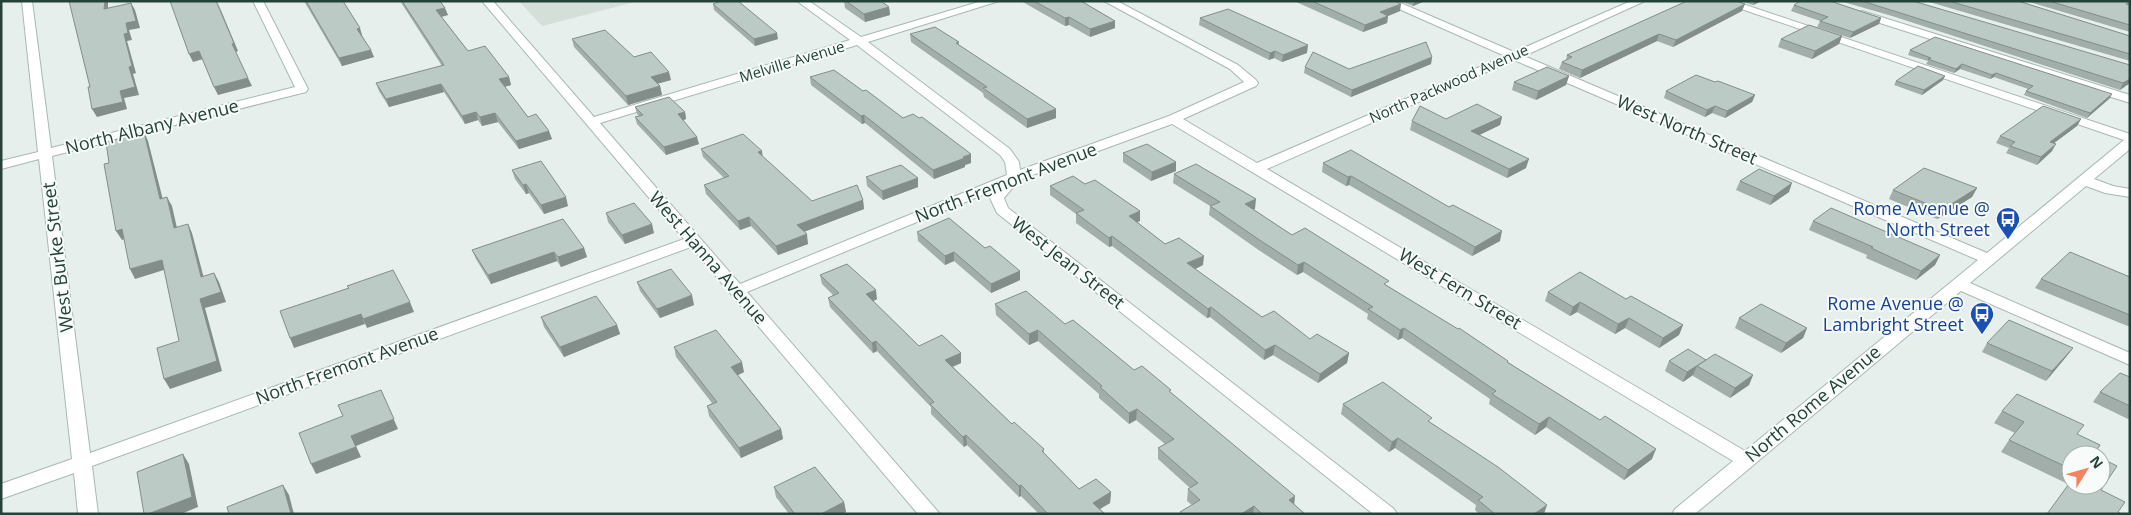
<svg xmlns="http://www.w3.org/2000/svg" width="2131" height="515" viewBox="0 0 2131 515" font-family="'Open Sans',sans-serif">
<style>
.built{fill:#d4dfda}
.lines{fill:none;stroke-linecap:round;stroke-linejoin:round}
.minor-casing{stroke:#a8b8b2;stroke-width:2}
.minor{fill:#fff;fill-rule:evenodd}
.wall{fill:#a1aea9}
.shaded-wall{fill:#838d89}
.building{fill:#bbcac4;stroke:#838d89}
.labels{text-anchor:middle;stroke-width:4;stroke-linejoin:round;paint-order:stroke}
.far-street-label{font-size:15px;fill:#24423a;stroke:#f7fbf9}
.street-label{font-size:18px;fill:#24423a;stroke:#f7fbf9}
.transit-label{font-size:18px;fill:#164399;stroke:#f7fbf9;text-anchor:end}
</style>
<rect width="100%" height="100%" fill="#e6efeb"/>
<path class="built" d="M 519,1 L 639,1 L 542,26 Z"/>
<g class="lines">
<g class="minor-casing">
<g id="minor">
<path d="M 22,1 L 32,1 L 51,148 L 295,87 L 253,1 L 263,1 L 308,89 L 306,92 L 52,156 L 90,453 L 684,239 L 482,1 L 493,1 L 594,117 L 850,40 L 797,1 L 809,1 L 861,37 L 982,1 L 999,1 L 868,42 L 1010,149 L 1019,162 L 1020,170 L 1169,116 L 1244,82 L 1230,69 L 1104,1 L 1117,1 L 1238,65 L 1256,80 L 1258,83 L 1256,86 L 1183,119 L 1257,163 L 1505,56 L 1381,1 L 1396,1 L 1514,52 L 1631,1 L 1645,1 L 1524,56 L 1987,253 L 2124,140 L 1718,1 L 1734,1 L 2130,134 L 2130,149 L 2094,179 L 2113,186 L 2130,189 L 2130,197 L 2105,193 L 2086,186 L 1970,283 L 2130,353 L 2130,365 L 1961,291 L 1695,514 L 1672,514 L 1675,509 L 1733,461 L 1172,124 L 1019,180 L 1004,198 L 1008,208 L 1394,509 L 1397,514 L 1373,514 L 997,213 L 990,198 L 997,189 L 747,292 L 940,514 L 918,514 L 691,247 L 92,466 L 98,514 L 78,514 L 74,473 L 1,499 L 1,484 L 72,459 L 39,159 L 1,169 L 1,161 L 38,152 ZM 857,45 L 1000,155 L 1005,162 L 1007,175 L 740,284 L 600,123 ZM 1514,60 L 1978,260 L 1745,451 L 1267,169 Z"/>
<path d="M 1862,11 L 2130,95 L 2130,103 L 1858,16 L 1857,14 Z"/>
</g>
</g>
<use href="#minor" class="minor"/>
</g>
<g class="wall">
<path d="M 304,1 L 343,1 L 374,57 L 342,66 Z"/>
<path d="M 400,1 L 440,1 L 448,15 L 442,17 L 468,51 L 509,77 L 511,85 L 504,87 L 528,117 L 552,139 L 519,149 L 498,122 L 482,126 L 478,120 L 465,124 L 444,92 L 389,107 L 379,91 L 376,83 L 442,66 Z"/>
<path d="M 844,1 L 881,1 L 889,7 L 890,15 L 865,22 L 845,8 Z"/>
<path d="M 1021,1 L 1081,1 L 1115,21 L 1115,28 L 1090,37 L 1069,25 L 1065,26 Z"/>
<path d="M 1294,1 L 1395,1 L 1400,11 L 1388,16 L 1387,23 L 1363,32 Z"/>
<path d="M 1401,1 L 1425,1 L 1413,6 Z"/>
<path d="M 1740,1 L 1762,1 L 1753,5 Z"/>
<path d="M 1840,1 L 1913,1 L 2130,83 L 2120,90 L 1892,16 Z"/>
<path d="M 1926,1 L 2018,1 L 2130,36 L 2130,61 Z"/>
<path d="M 2026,1 L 2130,1 L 2130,32 Z"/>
<path d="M 713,4 L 778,39 L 755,46 L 714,10 Z"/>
<path d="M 1794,5 L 1881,18 L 1879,24 L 1850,38 L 1817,27 L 1820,21 L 1791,11 Z"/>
<path d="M 1742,11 L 1673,47 L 1657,41 L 1580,78 L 1559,69 L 1562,62 L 1566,60 L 1567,55 Z"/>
<path d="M 1200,18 L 1307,53 L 1282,62 L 1274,58 L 1269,60 L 1199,25 Z"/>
<path d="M 910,34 L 959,42 L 959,45 L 1056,118 L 1027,128 L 984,97 L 983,93 L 911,42 Z"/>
<path d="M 1842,36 L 1839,44 L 1812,59 L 1778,47 L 1781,39 Z"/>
<path d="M 572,39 L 634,57 L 671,80 L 657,84 L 660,86 L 662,95 L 628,105 L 574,47 Z"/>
<path d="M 1910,50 L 2110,98 L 2087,118 L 2024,95 L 2026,91 L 2028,89 L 1994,77 L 1990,79 L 1960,69 L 1954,73 L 1926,64 L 1928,61 L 1908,55 Z"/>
<path d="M 1432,57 L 1431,64 L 1351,97 L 1304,73 L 1305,67 L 1349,69 Z"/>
<path d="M 1569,76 L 1566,85 L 1536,100 L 1512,90 L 1514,82 Z"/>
<path d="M 810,77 L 863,91 L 971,163 L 965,165 L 965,167 L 934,179 L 865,123 L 862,124 L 811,85 Z"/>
<path d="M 1943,80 L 1922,95 L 1894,85 L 1896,81 Z"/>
<path d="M 1715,82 L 1755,95 L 1752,102 L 1725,118 L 1712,113 L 1705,117 L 1664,98 L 1666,91 Z"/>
<path d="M 635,107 L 685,112 L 686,119 L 683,120 L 699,144 L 666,155 L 637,124 L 635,117 L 639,116 L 637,114 Z"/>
<path d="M 1502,117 L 1500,125 L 1479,135 L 1526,168 L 1507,178 L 1410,130 L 1412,121 Z"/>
<path d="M 2081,119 L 2077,126 L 2054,143 L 2052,151 L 2037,165 L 2006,153 L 2009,148 L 1996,143 L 2000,136 Z"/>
<path d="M 701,149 L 763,157 L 812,201 L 863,200 L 864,209 L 804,232 L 808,244 L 778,255 L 751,226 L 740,230 L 706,194 L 704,185 L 724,178 L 703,157 Z"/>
<path d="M 1123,153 L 1176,162 L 1176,171 L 1151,181 L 1123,162 Z"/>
<path d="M 1323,163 L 1449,207 L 1500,241 L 1472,256 L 1349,185 L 1346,186 L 1322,172 Z"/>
<path d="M 512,170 L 568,206 L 544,214 L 529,193 L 526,194 L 515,179 Z"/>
<path d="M 1174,174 L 1255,209 L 1253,209 L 1292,235 L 1388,286 L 1508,362 L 1652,459 L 1624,480 L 1546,427 L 1535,435 L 1489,404 L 1490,399 L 1402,338 L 1398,340 L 1367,319 L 1368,314 L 1303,272 L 1297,275 L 1260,251 L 1209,215 L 1210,206 L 1173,183 Z"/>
<path d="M 866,177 L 918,178 L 918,187 L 883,200 L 867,186 Z"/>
<path d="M 1740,181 L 1789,192 L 1770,205 L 1736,190 Z"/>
<path d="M 1050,186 L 1140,221 L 1137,222 L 1165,244 L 1203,265 L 1195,269 L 1262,317 L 1310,339 L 1349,353 L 1347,363 L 1318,383 L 1273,355 L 1264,360 L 1210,317 L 1207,318 L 1112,246 L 1109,247 L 1076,223 L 1076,214 L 1050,195 Z"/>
<path d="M 1977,188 L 1972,197 L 1937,219 L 1889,199 L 1893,190 Z"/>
<path d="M 606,213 L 654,233 L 625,244 L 608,222 Z"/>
<path d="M 1813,221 L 1940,255 L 1935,265 L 1916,280 L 1866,258 L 1867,255 L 1809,230 Z"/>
<path d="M 917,232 L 985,248 L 1020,271 L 1020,280 L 991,293 L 954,261 L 945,265 L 918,241 Z"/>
<path d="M 584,248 L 587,257 L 561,267 L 557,261 L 491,284 L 476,259 L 472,250 Z"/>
<path d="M 820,275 L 877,299 L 873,301 L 919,346 L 961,353 L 961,363 L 953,367 L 1012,424 L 1044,449 L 1044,453 L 1079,489 L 1111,492 L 1110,503 L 1100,509 L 1105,514 L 1039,514 L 1021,496 L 1019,497 L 967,445 L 964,447 L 931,414 L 931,407 L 877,351 L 873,353 L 830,307 L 828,298 L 833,295 L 822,284 Z"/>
<path d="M 2130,277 L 2130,327 L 2035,288 L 2041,279 Z"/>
<path d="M 637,282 L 694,305 L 660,318 L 640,291 Z"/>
<path d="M 1548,292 L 1626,299 L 1683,325 L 1679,335 L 1659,348 L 1625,328 L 1615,334 L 1577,312 L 1570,316 L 1545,301 Z"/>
<path d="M 995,304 L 1065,324 L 1134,370 L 1171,393 L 1305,514 L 1180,514 L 1180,512 L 1192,505 L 1187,501 L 1188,489 L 1190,488 L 1158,459 L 1158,448 L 1165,444 L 1136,420 L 1129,424 L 1099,398 L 1099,394 L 1038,341 L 1029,345 L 996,315 Z"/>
<path d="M 541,317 L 617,325 L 620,334 L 564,357 L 544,327 Z"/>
<path d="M 1739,318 L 1807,328 L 1803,338 L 1781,353 L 1735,328 Z"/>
<path d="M 1987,343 L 2073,348 L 2066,357 L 2046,381 L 1982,352 Z"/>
<path d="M 674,347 L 744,372 L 738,375 L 781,429 L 783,439 L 741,458 L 709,416 L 707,406 L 712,403 L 676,357 Z"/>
<path d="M 1706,360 L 1753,375 L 1749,385 L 1730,398 L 1693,376 L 1693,375 L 1683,382 L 1665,371 L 1669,361 Z"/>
<path d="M 2130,377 L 2130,420 L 2093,402 L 2100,392 Z"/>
<path d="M 1343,404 L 1431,423 L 1544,514 L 1479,514 L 1475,510 L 1476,505 L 1395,448 L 1389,452 L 1341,414 Z"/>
<path d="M 2002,411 L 2077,435 L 2100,445 L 2094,455 L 2071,455 L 2071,485 L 2101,490 L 2118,512 L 2068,484 L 2001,452 L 2009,440 L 2015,433 L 1994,423 Z"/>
<path d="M 774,487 L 844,502 L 846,512 L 843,514 L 789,514 L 776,497 Z"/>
</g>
<g class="shaded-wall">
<path d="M 105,1 L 108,1 L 108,16 L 104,9 Z"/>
<path d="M 217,1 L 238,51 L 236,52 L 232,44 Z"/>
<path d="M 1414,1 L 1425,1 L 1413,6 Z"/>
<path d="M 1755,1 L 1762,1 L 1753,5 Z"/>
<path d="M 131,3 L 135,10 L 140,28 L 129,30 L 132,40 L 127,41 L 136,73 L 133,74 L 139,95 L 124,98 L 127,109 L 97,117 L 92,109 L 120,91 L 129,67 L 124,34 Z"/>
<path d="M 1401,4 L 1400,11 L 1388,16 L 1387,23 L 1363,32 L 1365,25 L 1380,12 Z"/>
<path d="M 1745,4 L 1742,11 L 1673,47 L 1676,40 Z"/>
<path d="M 889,7 L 890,15 L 865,22 L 864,14 Z"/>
<path d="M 445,8 L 448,15 L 439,17 L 436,10 Z"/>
<path d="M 1069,17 L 1069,25 L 1065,26 L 1065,18 Z"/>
<path d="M 1881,18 L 1879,24 L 1850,38 L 1853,32 Z"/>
<path d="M 1115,21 L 1115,28 L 1090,37 L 1090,29 Z"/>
<path d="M 360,28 L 362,35 L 360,36 L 357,29 Z"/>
<path d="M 777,33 L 778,39 L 755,46 L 754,39 Z"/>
<path d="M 1659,34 L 1657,41 L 1580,78 L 1582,70 Z"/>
<path d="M 1842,36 L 1839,44 L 1812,59 L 1815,51 Z"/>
<path d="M 1308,45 L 1307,53 L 1282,62 L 1283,55 Z"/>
<path d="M 371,50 L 374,57 L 342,66 L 339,58 Z"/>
<path d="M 199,51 L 203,59 L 193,62 L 189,54 Z"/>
<path d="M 1275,51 L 1274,58 L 1269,60 L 1270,53 Z"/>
<path d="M 1432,57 L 1431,64 L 1351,97 L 1352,90 Z"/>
<path d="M 1962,64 L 1960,69 L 1954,73 L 1956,69 Z"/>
<path d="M 669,72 L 671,80 L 652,85 L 651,77 Z"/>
<path d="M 1996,73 L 1994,77 L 1990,79 L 1992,75 Z"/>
<path d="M 1569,76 L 1566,85 L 1536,100 L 1538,91 Z"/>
<path d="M 1945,76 L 1943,80 L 1922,95 L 1924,90 Z"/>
<path d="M 509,77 L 511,85 L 501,88 L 499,79 Z"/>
<path d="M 248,78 L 252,86 L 218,95 L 214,87 Z"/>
<path d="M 2130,79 L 2130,83 L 2120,90 L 2123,83 Z"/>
<path d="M 441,84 L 444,92 L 389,107 L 386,99 Z"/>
<path d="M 660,86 L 662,95 L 628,105 L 626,96 Z"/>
<path d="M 2112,94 L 2110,98 L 2087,118 L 2090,113 Z"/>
<path d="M 1755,95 L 1752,102 L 1725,118 L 1727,111 Z"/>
<path d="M 1715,106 L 1712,113 L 1705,117 L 1707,110 Z"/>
<path d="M 1056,109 L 1056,118 L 1027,128 L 1027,119 Z"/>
<path d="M 476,112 L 478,120 L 465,124 L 462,116 Z"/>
<path d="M 685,112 L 686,119 L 680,121 L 678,114 Z"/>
<path d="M 495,113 L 498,122 L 482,126 L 480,117 Z"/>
<path d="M 864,115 L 865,123 L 862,124 L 861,116 Z"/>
<path d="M 1502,117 L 1500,125 L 1469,140 L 1471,131 Z"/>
<path d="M 2081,119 L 2077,126 L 2046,149 L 2050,142 Z"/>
<path d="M 549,131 L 552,139 L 519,149 L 516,141 Z"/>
<path d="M 144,132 L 148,141 L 165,208 L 160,199 Z"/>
<path d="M 697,137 L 699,144 L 666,155 L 664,147 Z"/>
<path d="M 2056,144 L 2052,151 L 2037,165 L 2041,157 Z"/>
<path d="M 762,151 L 763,160 L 758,152 Z"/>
<path d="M 971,154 L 971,163 L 965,165 L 965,167 L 934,179 L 933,170 Z"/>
<path d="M 1529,159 L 1526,168 L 1507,178 L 1509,169 Z"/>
<path d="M 1176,162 L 1176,171 L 1151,181 L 1152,172 Z"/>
<path d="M 1351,176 L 1349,185 L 1346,186 L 1348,177 Z"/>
<path d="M 918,178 L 918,187 L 883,200 L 882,191 Z"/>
<path d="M 1792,183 L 1789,192 L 1770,205 L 1774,196 Z"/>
<path d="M 526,184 L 529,193 L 526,194 L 523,185 Z"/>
<path d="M 1977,188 L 1972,197 L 1937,219 L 1942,210 Z"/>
<path d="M 167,197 L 172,206 L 179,237 L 174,228 Z"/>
<path d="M 566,197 L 568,206 L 544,214 L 541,205 Z"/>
<path d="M 1256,199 L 1255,209 L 1244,213 L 1245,204 Z"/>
<path d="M 863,200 L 864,209 L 798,234 L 797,225 Z"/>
<path d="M 1140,211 L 1140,221 L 1129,225 L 1129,216 Z"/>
<path d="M 749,217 L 751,226 L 740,230 L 738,221 Z"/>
<path d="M 188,224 L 192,233 L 206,286 L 201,277 Z"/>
<path d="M 652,224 L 654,233 L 625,244 L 622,235 Z"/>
<path d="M 122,229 L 127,238 L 122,240 L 116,231 Z"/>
<path d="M 1502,231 L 1500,241 L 1472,256 L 1475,247 Z"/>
<path d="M 807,234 L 808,244 L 778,255 L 776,246 Z"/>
<path d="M 1112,236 L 1112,246 L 1109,247 L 1109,238 Z"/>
<path d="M 584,248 L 587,257 L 561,267 L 558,257 Z"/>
<path d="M 554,252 L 557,261 L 491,284 L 488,275 Z"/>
<path d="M 954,252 L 954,261 L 945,265 L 945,256 Z"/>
<path d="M 1940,255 L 1935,265 L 1916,280 L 1921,271 Z"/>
<path d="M 1204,256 L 1203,265 L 1187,273 L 1187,263 Z"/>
<path d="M 162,260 L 167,269 L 135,279 L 130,269 Z"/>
<path d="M 1304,262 L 1303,272 L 1297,275 L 1298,265 Z"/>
<path d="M 1020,271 L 1020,280 L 991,293 L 991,284 Z"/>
<path d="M 214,273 L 219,282 L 226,302 L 205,308 L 222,371 L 170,389 L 164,379 L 200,299 Z"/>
<path d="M 876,290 L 877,299 L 868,304 L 866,294 Z"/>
<path d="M 692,295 L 694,305 L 660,318 L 657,309 Z"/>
<path d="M 410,302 L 414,312 L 367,328 L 363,319 Z"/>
<path d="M 1580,302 L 1577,312 L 1570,316 L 1573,307 Z"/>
<path d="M 1211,307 L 1210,317 L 1207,318 L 1208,309 Z"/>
<path d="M 361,314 L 365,324 L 294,348 L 290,338 Z"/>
<path d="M 1629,318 L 1625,328 L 1615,334 L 1618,324 Z"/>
<path d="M 617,325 L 620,334 L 564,357 L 560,347 Z"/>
<path d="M 1683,325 L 1679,335 L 1659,348 L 1663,338 Z"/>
<path d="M 1404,328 L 1402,338 L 1398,340 L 1400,330 Z"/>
<path d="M 1807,328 L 1803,338 L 1781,353 L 1786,343 Z"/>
<path d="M 1038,330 L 1038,341 L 1029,345 L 1029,334 Z"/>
<path d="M 876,341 L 877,351 L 873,353 L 872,343 Z"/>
<path d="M 1275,345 L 1273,355 L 1264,360 L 1265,350 Z"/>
<path d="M 2073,348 L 2066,357 L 2046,381 L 2052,371 Z"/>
<path d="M 961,353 L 961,363 L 946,369 L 945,360 Z"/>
<path d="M 1349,353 L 1347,363 L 1318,383 L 1320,374 Z"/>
<path d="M 742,362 L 744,372 L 734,377 L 731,367 Z"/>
<path d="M 1697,366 L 1693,375 L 1683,382 L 1687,372 Z"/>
<path d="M 1,372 L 2,397 L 1,397 Z"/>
<path d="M 1753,375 L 1749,385 L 1730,398 L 1735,388 Z"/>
<path d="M 381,390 L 398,429 L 356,446 L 361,457 L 316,474 L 311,464 L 351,436 Z"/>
<path d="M 1137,409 L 1136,420 L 1129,424 L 1129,413 Z"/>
<path d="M 1549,417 L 1546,427 L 1535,435 L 1539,424 Z"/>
<path d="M 781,429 L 783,439 L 741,458 L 739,448 Z"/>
<path d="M 966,435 L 967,445 L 964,447 L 963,437 Z"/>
<path d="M 1398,438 L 1395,448 L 1389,452 L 1392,442 Z"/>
<path d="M 1656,449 L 1652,459 L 1624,480 L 1628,470 Z"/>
<path d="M 183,454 L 189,464 L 198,507 L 181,514 L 148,514 Z"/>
<path d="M 283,485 L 289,495 L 294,514 L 291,514 Z"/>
<path d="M 1021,485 L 1021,496 L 1019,497 L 1019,486 Z"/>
<path d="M 1111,492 L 1110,503 L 1093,513 L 1093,503 Z"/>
<path d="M 1295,496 L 1294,507 L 1289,500 Z"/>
<path d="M 844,502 L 846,512 L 843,514 L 821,514 Z"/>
<path d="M 1547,505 L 1544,514 L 1534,514 Z"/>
<path d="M 1254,506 L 1253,514 L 1241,514 Z"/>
</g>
<g class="building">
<path d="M 69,1 L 105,1 L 104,9 L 131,3 L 136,21 L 126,23 L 128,33 L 124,34 L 132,66 L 129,67 L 135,87 L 120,91 L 123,102 L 92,109 L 88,87 L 90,87 Z"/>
<path d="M 170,1 L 216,1 L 234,43 L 232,44 L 248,78 L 214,87 L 199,51 L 189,54 Z"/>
<path d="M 306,1 L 343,1 L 360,28 L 357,29 L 371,50 L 339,58 Z"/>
<path d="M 402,1 L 440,1 L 445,8 L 436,10 L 468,51 L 485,46 L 509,77 L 499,79 L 528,117 L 536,114 L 549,131 L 516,141 L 495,113 L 480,117 L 476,112 L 462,116 L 441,84 L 386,99 L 376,83 L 444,65 Z"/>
<path d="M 721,1 L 738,1 L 777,33 L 754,39 L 713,4 Z"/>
<path d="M 846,1 L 881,1 L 889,7 L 864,14 Z"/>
<path d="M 1034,1 L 1081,1 L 1115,21 L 1090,29 L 1069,17 L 1065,18 Z"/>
<path d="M 1312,1 L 1395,1 L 1401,4 L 1380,12 L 1388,16 L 1365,25 Z"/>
<path d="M 1687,1 L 1736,1 L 1745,4 L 1676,40 L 1659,34 L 1582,70 L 1562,62 L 1572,57 L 1567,55 Z"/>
<path d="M 1800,1 L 1830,1 L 1881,18 L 1853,32 L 1820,21 L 1828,17 L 1794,5 Z"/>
<path d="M 1862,1 L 1913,1 L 2130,65 L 2130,79 L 2123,83 L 1894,11 Z"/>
<path d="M 1949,1 L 2018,1 L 2130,36 L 2130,54 Z"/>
<path d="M 2049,1 L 2130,1 L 2126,4 L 2130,5 L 2130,25 Z"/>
<path d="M 1228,9 L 1308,45 L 1283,55 L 1275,51 L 1270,53 L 1200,18 Z"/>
<path d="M 1809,25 L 1842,36 L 1815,51 L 1781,39 Z"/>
<path d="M 935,27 L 959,42 L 956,43 L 1056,109 L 1027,119 L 983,88 L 987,87 L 910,34 Z"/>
<path d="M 605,30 L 634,57 L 651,52 L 669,72 L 651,77 L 660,86 L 626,96 L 572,39 Z"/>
<path d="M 1935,37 L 2112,94 L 2090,113 L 2026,91 L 2033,86 L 1996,73 L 1992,75 L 1962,64 L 1956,69 L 1928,59 L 1931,58 L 1910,50 Z"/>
<path d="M 1426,42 L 1432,57 L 1352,90 L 1305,67 L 1313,52 L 1349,69 Z"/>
<path d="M 1918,66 L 1945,76 L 1924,90 L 1896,81 Z"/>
<path d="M 1547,67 L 1569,76 L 1538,91 L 1514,82 Z"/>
<path d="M 834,70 L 863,91 L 866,90 L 903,118 L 913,114 L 919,118 L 922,117 L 971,154 L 963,157 L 965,158 L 933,170 L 864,115 L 861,116 L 810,77 Z"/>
<path d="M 1696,75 L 1715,82 L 1718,81 L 1755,95 L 1727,111 L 1715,106 L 1707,110 L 1666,91 Z"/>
<path d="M 669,97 L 685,112 L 678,114 L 697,137 L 664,147 L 635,117 L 643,115 L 635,107 Z"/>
<path d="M 1477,104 L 1502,117 L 1471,131 L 1529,159 L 1509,169 L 1412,121 L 1420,106 L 1446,119 Z"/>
<path d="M 2043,106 L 2081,119 L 2050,142 L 2056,144 L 2041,157 L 2010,146 L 2015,142 L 2000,136 Z"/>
<path d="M 144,132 L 160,199 L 167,197 L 174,228 L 188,224 L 201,277 L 214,273 L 221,292 L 200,299 L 217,361 L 164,379 L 157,348 L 179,341 L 162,260 L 130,269 L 122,229 L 116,231 L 104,164 L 109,163 L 106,142 Z"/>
<path d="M 743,134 L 762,151 L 758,152 L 812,201 L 857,185 L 863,200 L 797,225 L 807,234 L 776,246 L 749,217 L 738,221 L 704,185 L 729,176 L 701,149 Z"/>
<path d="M 1147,144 L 1176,162 L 1152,172 L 1123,153 Z"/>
<path d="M 1351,150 L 1449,207 L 1453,205 L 1502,231 L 1475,247 L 1351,176 L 1348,177 L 1323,163 Z"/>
<path d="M 541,161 L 566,197 L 541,205 L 526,184 L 523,185 L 512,170 Z"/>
<path d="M 1196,164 L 1256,199 L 1245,204 L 1292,235 L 1305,228 L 1389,281 L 1384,284 L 1458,329 L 1459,328 L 1508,361 L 1507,362 L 1600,420 L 1605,416 L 1656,449 L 1628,470 L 1549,417 L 1539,424 L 1492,394 L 1496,391 L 1404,328 L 1400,330 L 1368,309 L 1373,307 L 1304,262 L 1298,265 L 1261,241 L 1210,206 L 1220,202 L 1174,174 Z"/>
<path d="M 901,165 L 918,178 L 882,191 L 866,177 Z"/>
<path d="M 1924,168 L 1977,188 L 1942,210 L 1893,190 Z"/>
<path d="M 1759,169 L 1792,183 L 1774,196 L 1740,181 Z"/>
<path d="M 1073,176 L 1085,184 L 1095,180 L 1140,211 L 1129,216 L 1165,244 L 1179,238 L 1204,256 L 1187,263 L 1262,317 L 1274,311 L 1310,339 L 1317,334 L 1349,353 L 1320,374 L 1275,345 L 1265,350 L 1211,307 L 1208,309 L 1112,236 L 1109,238 L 1076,213 L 1084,210 L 1050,186 Z"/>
<path d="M 634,203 L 652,224 L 622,235 L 606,213 Z"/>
<path d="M 1831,208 L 1940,255 L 1921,271 L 1871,248 L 1873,247 L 1813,221 Z"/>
<path d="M 949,218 L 985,248 L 990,246 L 1020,271 L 991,284 L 954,252 L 945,256 L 917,232 Z"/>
<path d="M 563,219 L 584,248 L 558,257 L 554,252 L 488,275 L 472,250 Z"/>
<path d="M 2070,252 L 2130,277 L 2130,315 L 2041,279 Z"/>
<path d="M 847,264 L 876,290 L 866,294 L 919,346 L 942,335 L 961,353 L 945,360 L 1012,424 L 1014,422 L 1044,449 L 1042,451 L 1079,489 L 1096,479 L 1111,492 L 1093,503 L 1105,514 L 1048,514 L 1021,485 L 1019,486 L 966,435 L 963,437 L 930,404 L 934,402 L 876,341 L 872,343 L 828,298 L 839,293 L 820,275 Z"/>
<path d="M 671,269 L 692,295 L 657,309 L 637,282 Z"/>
<path d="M 393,270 L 410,302 L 363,319 L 361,314 L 290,338 L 280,311 L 349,288 L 347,286 Z"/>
<path d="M 1580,272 L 1626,299 L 1631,296 L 1683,325 L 1663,338 L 1629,318 L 1618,324 L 1580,302 L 1573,307 L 1548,292 Z"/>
<path d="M 1026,291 L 1065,324 L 1073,320 L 1134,370 L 1142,366 L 1171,390 L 1169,391 L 1295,496 L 1289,500 L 1305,514 L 1262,514 L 1254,506 L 1241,514 L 1182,514 L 1180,512 L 1200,500 L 1188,489 L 1198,483 L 1158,448 L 1174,439 L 1137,409 L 1129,413 L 1100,387 L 1102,386 L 1038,330 L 1029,334 L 995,304 Z"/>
<path d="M 596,296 L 617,325 L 560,347 L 541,317 Z"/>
<path d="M 1761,304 L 1807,328 L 1786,343 L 1739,318 Z"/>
<path d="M 2009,320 L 2073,348 L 2052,371 L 1987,343 Z"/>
<path d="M 716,330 L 742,362 L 731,367 L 781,429 L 739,448 L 707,406 L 717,402 L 674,347 Z"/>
<path d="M 1688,349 L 1706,360 L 1687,372 L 1669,361 Z"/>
<path d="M 1715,354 L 1753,375 L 1735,388 L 1697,366 Z"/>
<path d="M 2120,373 L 2130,377 L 2130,406 L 2100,392 Z"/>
<path d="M 1383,382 L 1432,418 L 1428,421 L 1498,467 L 1547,505 L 1534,514 L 1495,514 L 1478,500 L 1483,497 L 1398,438 L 1392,442 L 1343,404 Z"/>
<path d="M 381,390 L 394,419 L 351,436 L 356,447 L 311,464 L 299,433 L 343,416 L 338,405 Z"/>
<path d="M 2017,394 L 2084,425 L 2077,434 L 2100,445 L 2093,455 L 2094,455 L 2071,455 L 2071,469 L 2009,440 L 2024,422 L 2002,411 Z"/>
<path d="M 183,454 L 192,497 L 148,514 L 144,514 L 137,472 Z"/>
<path d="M 2101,458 L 2117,466 L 2101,490 L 2125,502 L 2118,512 L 2121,514 L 2047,514 L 2071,481 L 2071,485 L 2101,485 Z"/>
<path d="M 815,467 L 844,502 L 821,514 L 795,514 L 774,487 Z"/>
<path d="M 283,485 L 291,514 L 229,514 L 227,507 Z"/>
</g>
<defs>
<g id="bus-pin" transform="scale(1.25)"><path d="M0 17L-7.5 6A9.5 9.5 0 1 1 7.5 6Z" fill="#1a4fb4" stroke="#f7fbf9"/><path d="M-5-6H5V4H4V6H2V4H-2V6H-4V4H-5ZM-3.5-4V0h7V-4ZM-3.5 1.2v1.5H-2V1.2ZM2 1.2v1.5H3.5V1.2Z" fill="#fff"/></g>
</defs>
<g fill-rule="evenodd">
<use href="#bus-pin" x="2008" y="219"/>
<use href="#bus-pin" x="1982" y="314"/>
</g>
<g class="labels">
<g class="far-street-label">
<text transform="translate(792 62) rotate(-17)" y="5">Melville Avenue</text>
<text transform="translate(1449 84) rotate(-24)" y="5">North Packwood Avenue</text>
</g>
<g class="street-label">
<text transform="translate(152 127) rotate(-14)" y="6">North Albany Avenue</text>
<text transform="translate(1687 130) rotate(23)" y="6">West North Street</text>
<text transform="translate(1006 183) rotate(-21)" y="6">North Fremont Avenue</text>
<text transform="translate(58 257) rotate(-97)" y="6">West Burke Street</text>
<text transform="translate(708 258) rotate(49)" y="6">West Hanna Avenue</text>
<text transform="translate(1068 263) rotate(38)" y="6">West Jean Street</text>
<text transform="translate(1460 289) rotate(31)" y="6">West Fern Street</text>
<text transform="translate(347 366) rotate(-20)" y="6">North Fremont Avenue</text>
<text transform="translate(1813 404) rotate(-40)" y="6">North Rome Avenue</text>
</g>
<g class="transit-label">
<text x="1990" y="215">Rome Avenue @<tspan x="1990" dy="21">North Street</tspan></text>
<text x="1964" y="310">Rome Avenue @<tspan x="1964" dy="21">Lambright Street</tspan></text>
</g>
</g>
<rect width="2131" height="515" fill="none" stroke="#24423a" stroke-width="5"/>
<g transform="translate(2086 470) rotate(53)"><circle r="24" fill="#f7fbf9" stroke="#a3b1ad"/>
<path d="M0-4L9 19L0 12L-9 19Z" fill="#f4845f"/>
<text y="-8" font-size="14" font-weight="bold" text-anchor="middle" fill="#24423a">N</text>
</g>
</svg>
